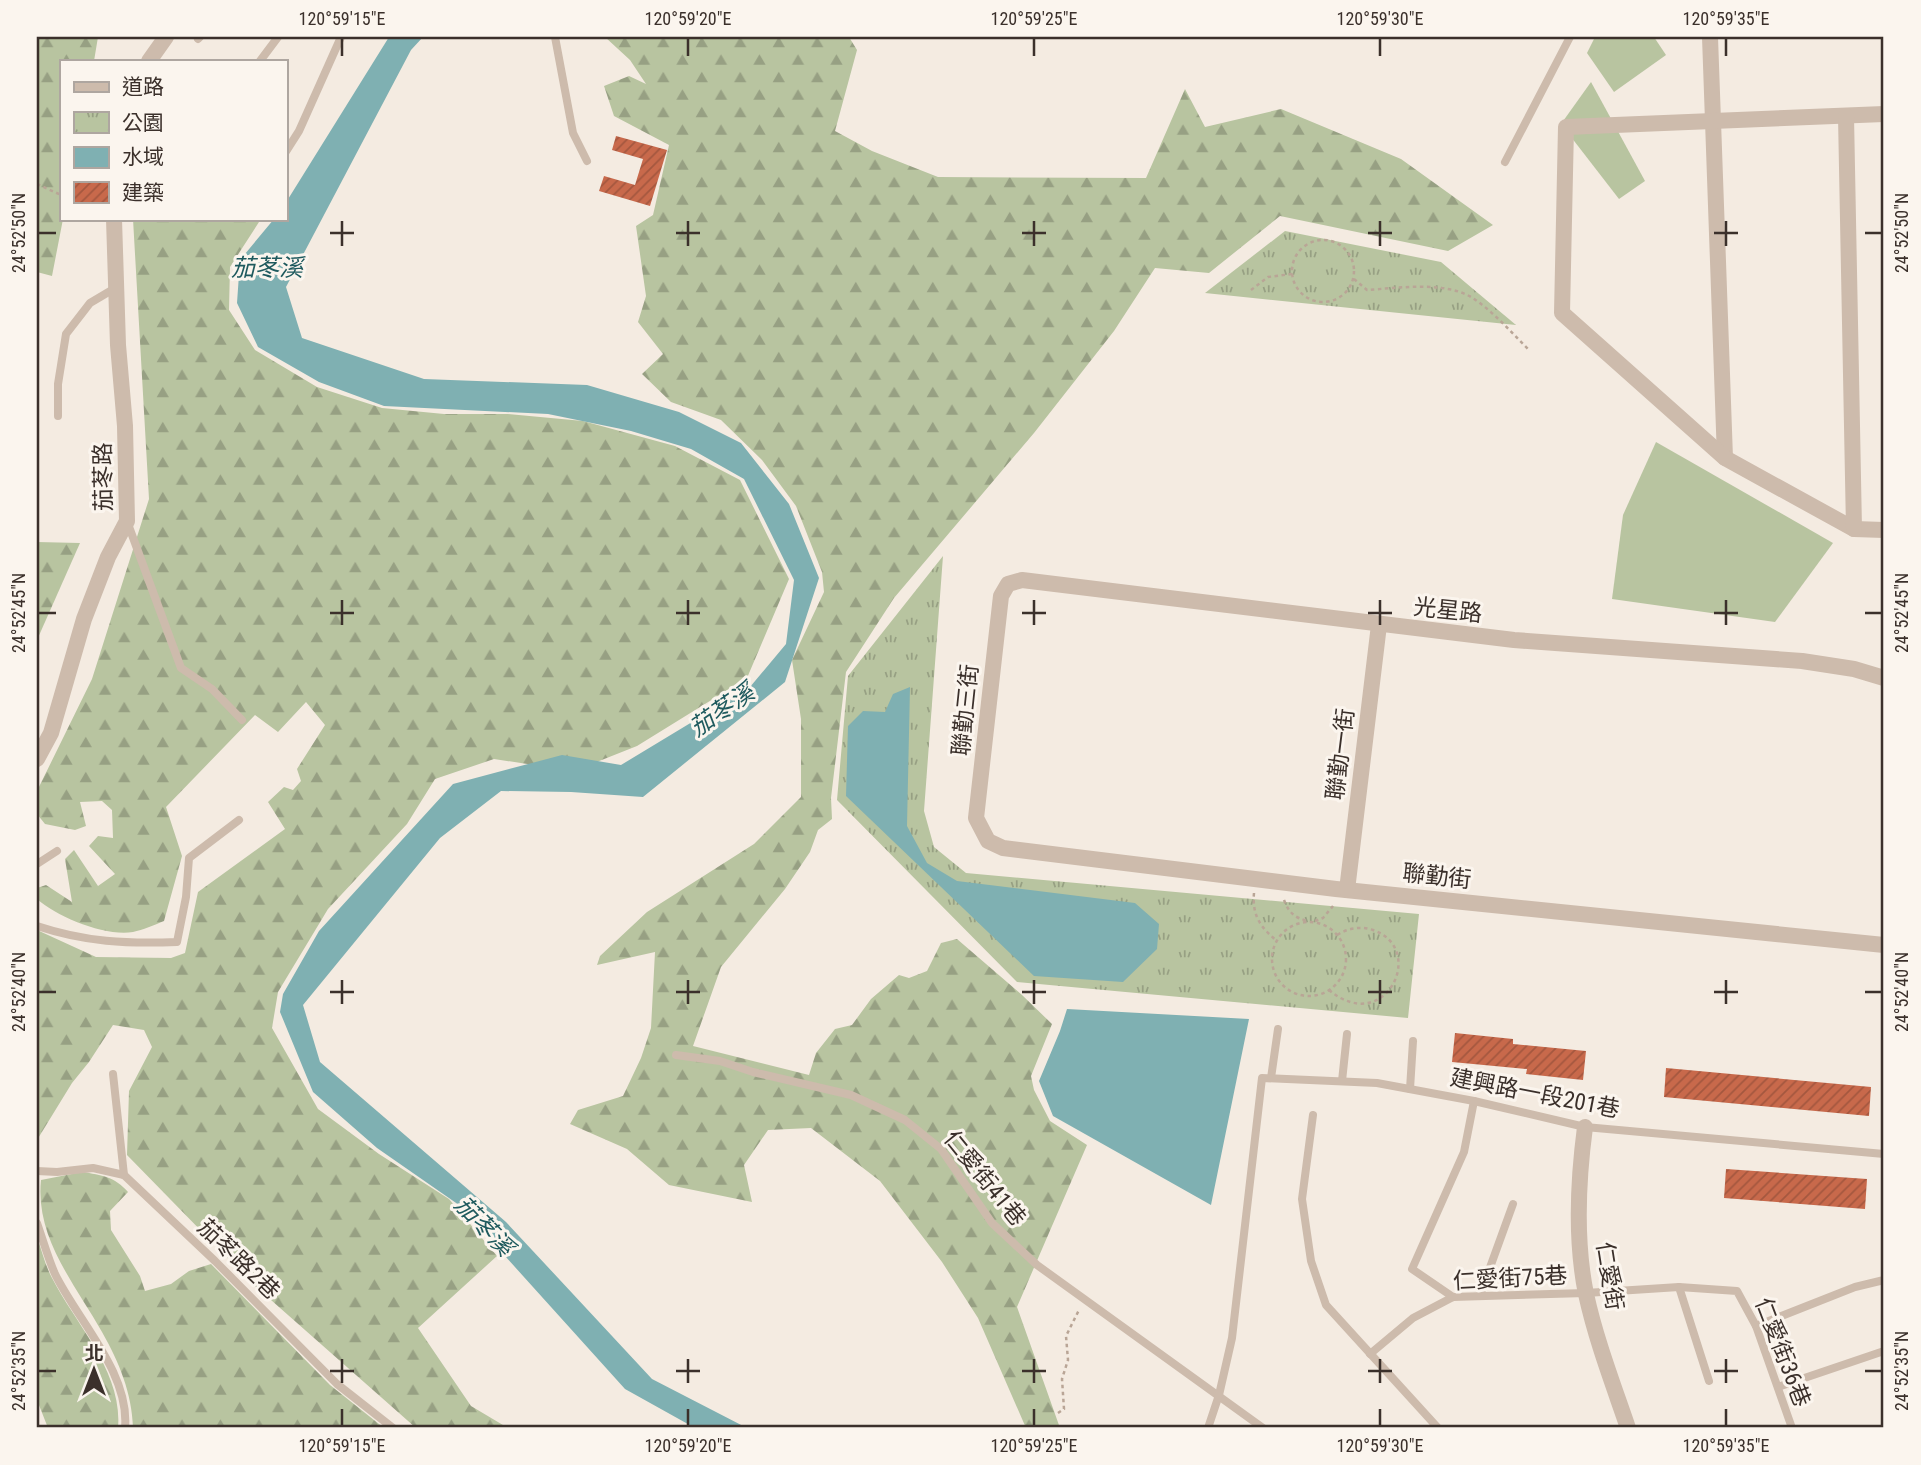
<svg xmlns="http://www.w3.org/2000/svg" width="1921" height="1465" viewBox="0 0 1921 1465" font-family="'Roboto Condensed','Noto Sans TC',sans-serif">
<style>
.forest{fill:url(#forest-firs)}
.park{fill:url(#park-tufts)}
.garden{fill:#b8c4a0}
.water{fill:#7fb0b2}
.building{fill:url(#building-hatch)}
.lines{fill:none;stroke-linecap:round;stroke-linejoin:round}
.path{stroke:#b9a596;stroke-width:2.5;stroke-dasharray:3.5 3.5;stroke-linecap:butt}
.lane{stroke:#cdbbac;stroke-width:8}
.street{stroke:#cdbbac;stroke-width:16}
.ticks{fill:none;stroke:#3b302b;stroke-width:2.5}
.labels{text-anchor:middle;stroke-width:6;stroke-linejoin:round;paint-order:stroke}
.street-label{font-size:23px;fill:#3b302b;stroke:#fbf5ee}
.water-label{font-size:24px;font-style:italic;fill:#1f5a5e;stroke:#fbf5ee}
.neatline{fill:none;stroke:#3b302b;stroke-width:2.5}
.ticks-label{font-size:18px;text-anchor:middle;fill:#3b302b}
</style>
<defs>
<pattern id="forest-firs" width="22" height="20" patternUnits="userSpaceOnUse" patternTransform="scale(1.75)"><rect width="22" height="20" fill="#b8c4a0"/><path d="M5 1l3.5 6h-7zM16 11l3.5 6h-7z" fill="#97a083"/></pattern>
<pattern id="park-tufts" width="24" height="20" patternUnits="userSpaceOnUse" patternTransform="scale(1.75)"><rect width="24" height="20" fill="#b8c4a0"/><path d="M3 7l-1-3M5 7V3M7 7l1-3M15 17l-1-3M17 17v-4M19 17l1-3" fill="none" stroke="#97a083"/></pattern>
<pattern id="building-hatch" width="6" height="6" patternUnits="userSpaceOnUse" patternTransform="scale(1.75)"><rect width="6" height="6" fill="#c8694b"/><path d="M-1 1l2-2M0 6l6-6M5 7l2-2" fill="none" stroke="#a4573f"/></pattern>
</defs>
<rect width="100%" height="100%" fill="#f4ebe1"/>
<g class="forest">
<path d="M 37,37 L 98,37 L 94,61 L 61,61 L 63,219 L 52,276 L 37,272 Z"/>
<path d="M 605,37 L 849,37 L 857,50 L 835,131 L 872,151 L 938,177 L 1146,178 L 1185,89 L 1205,127 L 1281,109 L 1401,159 L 1493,225 L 1448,251 L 1280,216 L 1209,273 L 1155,268 L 1114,331 L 1034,433 L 894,598 L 846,672 L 831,798 L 832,819 L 818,830 L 810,852 L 785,889 L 721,967 L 693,1046 L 809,1075 L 816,1053 L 835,1029 L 852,1025 L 871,999 L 899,975 L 909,978 L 927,971 L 941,943 L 957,939 L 1022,995 L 1052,1024 L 1031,1076 L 1034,1090 L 1050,1121 L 1087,1145 L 1017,1307 L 1060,1428 L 1026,1428 L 978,1318 L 942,1262 L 880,1181 L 811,1128 L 768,1130 L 744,1165 L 752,1202 L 669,1185 L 627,1149 L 570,1124 L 578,1110 L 623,1096 L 641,1058 L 651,1028 L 655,952 L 597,965 L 600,956 L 647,912 L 754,844 L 801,797 L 801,719 L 792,660 L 824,592 L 822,572 L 796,506 L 762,460 L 721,420 L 671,402 L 642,374 L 663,354 L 638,322 L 646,296 L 636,226 L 653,215 L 669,145 L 614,116 L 604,86 L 629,76 L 646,84 L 630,60 Z"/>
<path d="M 133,219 L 151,219 L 152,222 L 154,219 L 246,219 L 259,222 L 230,267 L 229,310 L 255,350 L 317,387 L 382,408 L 444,414 L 508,414 L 583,421 L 675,446 L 740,480 L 789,579 L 747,678 L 637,746 L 574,771 L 494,759 L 435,779 L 407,824 L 328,909 L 278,992 L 272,1028 L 318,1109 L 379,1154 L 449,1199 L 497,1256 L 418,1328 L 471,1406 L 508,1428 L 416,1428 L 254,1285 L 127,1155 L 129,1091 L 152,1047 L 144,1030 L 113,1025 L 89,1062 L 72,1083 L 37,1140 L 37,930 L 96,957 L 171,958 L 185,953 L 198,892 L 285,829 L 268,802 L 284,787 L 293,790 L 301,781 L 297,769 L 325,725 L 306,702 L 278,732 L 255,715 L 166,807 L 182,856 L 164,921 C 154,925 143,930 133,932 C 106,937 57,917 37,899 L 37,888 L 46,885 L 72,902 L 65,859 L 74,850 L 98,886 L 115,874 L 89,846 L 98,836 L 113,838 L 112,810 L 102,801 L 80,802 L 86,826 L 75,830 L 45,824 L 37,814 L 37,791 L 92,679 L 149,499 Z"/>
<path d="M 37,542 L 80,543 L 37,640 Z"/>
<path d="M 82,1172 C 102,1175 115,1177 128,1192 L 110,1211 L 111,1230 L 140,1276 L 145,1291 L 171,1284 L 189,1271 L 211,1264 L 330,1385 L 384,1428 L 133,1428 C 132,1393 119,1362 102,1332 C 75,1284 35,1238 41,1180 Z"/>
<path d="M 37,1237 C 42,1251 45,1265 52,1278 C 76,1325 123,1372 118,1428 L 48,1428 L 37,1400 Z"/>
</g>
<g class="park">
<path d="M 1285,231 L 1441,262 L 1516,325 L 1205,293 Z"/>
<path d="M 943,556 L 924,811 L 934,847 L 966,873 L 1419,914 L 1408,1018 L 1017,982 L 837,800 L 848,676 Z"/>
</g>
<g class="garden">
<path d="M 1595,37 L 1654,37 L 1666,55 L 1614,92 L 1587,53 Z"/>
<path d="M 1591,82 L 1645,181 L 1619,199 L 1561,124 Z"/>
<path d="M 1656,442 L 1833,543 L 1775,622 L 1612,599 L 1623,515 Z"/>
</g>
<g class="water">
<path d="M 389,37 L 423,37 L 411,50 L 286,287 L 302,338 L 424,379 L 587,385 L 679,412 L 741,443 L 789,504 L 819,578 L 785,682 L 643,797 L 571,792 L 501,791 L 440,838 L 303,1005 L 320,1062 L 506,1222 L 652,1379 L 747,1428 L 695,1428 L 625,1389 L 459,1205 L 377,1148 L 313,1092 L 280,1012 L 283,994 L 319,931 L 453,784 L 562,755 L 621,765 L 750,687 L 786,644 L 794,580 L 744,479 L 691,449 L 631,431 L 548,414 L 384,406 L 319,382 L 258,347 L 237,303 L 240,260 L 274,219 L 285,219 L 285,204 Z"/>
<path d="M 910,687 L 907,826 L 927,863 L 957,881 L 1135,903 L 1159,924 L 1157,949 L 1123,982 L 1034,976 L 846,796 L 848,726 L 863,711 L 885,712 L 893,694 Z"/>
<path d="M 1067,1009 L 1249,1019 L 1211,1205 L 1053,1116 L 1039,1081 L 1060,1031 Z"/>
</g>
<g class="building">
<path d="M 616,136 L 667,150 L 650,206 L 599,191 L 604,176 L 635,185 L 643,159 L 612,150 Z"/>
<path d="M 1455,1033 L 1513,1039 L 1513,1044 L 1586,1051 L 1583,1080 L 1526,1074 L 1527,1069 L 1452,1062 Z"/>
<path d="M 1666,1068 L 1871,1087 L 1869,1116 L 1664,1097 Z"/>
<path d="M 1726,1169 L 1867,1179 L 1865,1209 L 1724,1198 Z"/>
</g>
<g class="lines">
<g class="path">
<path d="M 37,184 L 61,195"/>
<circle cx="1323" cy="271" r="31"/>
<path d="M 1354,279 L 1367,290 C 1397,288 1444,281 1471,297 C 1493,311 1510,331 1528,349"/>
<path d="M 1251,290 L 1268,277 L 1292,274"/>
<path d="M 1254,893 C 1252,915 1260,927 1277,941"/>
<path d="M 1284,900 C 1289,913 1295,918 1308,921"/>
<path d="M 1315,921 L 1323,918 L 1333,906"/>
<circle cx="1309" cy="959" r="37"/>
<path d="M 1329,990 C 1385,1037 1428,949 1373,930 C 1361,926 1348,928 1337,935"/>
<path d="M 1058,1413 L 1064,1409 L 1062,1379 L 1068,1360 L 1066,1336 L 1079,1310"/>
</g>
<g class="lane">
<path d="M 555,37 L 573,133 L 587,161"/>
<path d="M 198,39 L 200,37"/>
<path d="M 260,61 L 278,37"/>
<path d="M 285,153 L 299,131 L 341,37"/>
<path d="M 1505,162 L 1570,37"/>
<path d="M 58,416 L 58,384 L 66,334 L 90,303 L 117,287"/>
<path d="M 128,524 L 181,668 L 212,689 L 242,720"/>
<path d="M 37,864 L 57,851"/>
<path d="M 37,926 C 85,942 127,944 177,942 L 186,897 L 189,858 L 239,820"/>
<path d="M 676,1055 L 720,1061 L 753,1072 L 851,1095 L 905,1120 L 941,1149 L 992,1223 L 1037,1265 L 1263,1428"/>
<path d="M 113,1074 L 124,1175"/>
<path d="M 1271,1078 L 1278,1029"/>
<path d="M 1342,1081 L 1347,1034"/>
<path d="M 1410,1089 L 1413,1041"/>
<path d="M 1313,1115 L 1302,1199 L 1311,1261 L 1326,1305 L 1438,1428"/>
<path d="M 37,1171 L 57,1172 L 93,1168 L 124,1175 L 215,1261 L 337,1384 L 393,1428"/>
<path d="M 37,1223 C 43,1240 48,1258 55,1274 C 78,1321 130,1373 125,1428"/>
<path d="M 1679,1287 L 1709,1381"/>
<path d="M 1480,1295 L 1513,1204"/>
<path d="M 1453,1297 L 1412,1269 L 1464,1152 L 1474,1101"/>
<path d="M 1756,1326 L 1855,1287 L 1884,1280"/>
<path d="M 1370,1354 L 1413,1318 L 1453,1297 L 1586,1293 L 1679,1287 L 1737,1291 L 1756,1326 L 1792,1428"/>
<path d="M 1778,1387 L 1884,1351"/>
<path d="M 1208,1428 L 1219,1395 L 1232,1338 L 1262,1078 L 1377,1083 L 1474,1101 L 1585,1127 L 1884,1154"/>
</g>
<g class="street">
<path d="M 1710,37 L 1725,458"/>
<path d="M 149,61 L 166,37"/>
<path d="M 1884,114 L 1566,127 L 1562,313 L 1725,458 L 1854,529 L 1884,530"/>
<path d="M 1846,116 L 1854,529"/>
<path d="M 1884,678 L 1854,669 L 1802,661 L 1514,640 L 1022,580 L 1008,584 L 1001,596 L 976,818 L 988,841 L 1003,848 L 1336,889 L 1884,945"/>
<path d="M 37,759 L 51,733 L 84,619 L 108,557 L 127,521 L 125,426 L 118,345 L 114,219"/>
<path d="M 1347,890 L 1379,625"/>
<path d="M 1585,1127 C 1578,1180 1575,1240 1586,1294 C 1596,1340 1613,1384 1628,1428"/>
</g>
</g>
<path class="ticks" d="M 342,38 L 342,56M 688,38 L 688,56M 1034,38 L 1034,56M 1380,38 L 1380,56M 1726,38 L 1726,56M 342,221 L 342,246M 688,221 L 688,246M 1034,221 L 1034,246M 1380,221 L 1380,246M 1726,221 L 1726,246M 38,233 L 56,233M 330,233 L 354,233M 676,233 L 700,233M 1022,233 L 1046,233M 1368,233 L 1392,233M 1714,233 L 1738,233M 1865,233 L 1882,233M 342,600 L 342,625M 688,600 L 688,625M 1034,600 L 1034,625M 1380,600 L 1380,625M 1726,600 L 1726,625M 38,613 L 56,613M 330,613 L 354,613M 676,613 L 700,613M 1022,613 L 1046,613M 1368,613 L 1392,613M 1714,613 L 1738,613M 1865,613 L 1882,613M 342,980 L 342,1004M 688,980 L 688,1004M 1034,980 L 1034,1004M 1380,980 L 1380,1004M 1726,980 L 1726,1004M 38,992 L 56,992M 330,992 L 354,992M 676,992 L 700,992M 1022,992 L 1046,992M 1368,992 L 1392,992M 1714,992 L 1738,992M 1865,992 L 1882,992M 342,1359 L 342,1383M 688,1359 L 688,1383M 1034,1359 L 1034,1383M 1380,1359 L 1380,1383M 1726,1359 L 1726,1383M 38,1371 L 56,1371M 330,1371 L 354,1371M 676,1371 L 700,1371M 1022,1371 L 1046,1371M 1368,1371 L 1392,1371M 1714,1371 L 1738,1371M 1865,1371 L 1882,1371M 342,1409 L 342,1426M 688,1409 L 688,1426M 1034,1409 L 1034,1426M 1380,1409 L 1380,1426M 1726,1409 L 1726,1426"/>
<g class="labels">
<g class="street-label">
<text transform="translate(103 477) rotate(-91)" y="8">茄苳路</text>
<text transform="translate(1448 610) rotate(6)" y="8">光星路</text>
<text transform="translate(965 710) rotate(-84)" y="8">聯勤三街</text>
<text transform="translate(1340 754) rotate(-83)" y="8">聯勤一街</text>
<text transform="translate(1437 876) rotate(6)" y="8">聯勤街</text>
<text transform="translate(1535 1093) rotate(11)" y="8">建興路一段201巷</text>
<text transform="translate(985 1178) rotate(51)" y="8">仁愛街41巷</text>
<text transform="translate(239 1259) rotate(44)" y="8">茄苳路2巷</text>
<text transform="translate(1610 1276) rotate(81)" y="8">仁愛街</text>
<text transform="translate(1510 1278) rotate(-3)" y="8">仁愛街75巷</text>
<text transform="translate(1783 1352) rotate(69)" y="8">仁愛街36巷</text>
</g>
<g class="water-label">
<text x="267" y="276">茄苳溪</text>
<text transform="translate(722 710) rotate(-35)" y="8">茄苳溪</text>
<text transform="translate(484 1226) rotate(46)" y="8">茄苳溪</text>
</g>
</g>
<rect width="1921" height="1465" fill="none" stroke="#fbf5ee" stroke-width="77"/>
<rect x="60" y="60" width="228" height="161" fill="#fbf5ee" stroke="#aea6a0" stroke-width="2"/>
<rect x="74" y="82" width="35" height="10" fill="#cdbbac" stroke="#aea6a0" stroke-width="2"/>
<text x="122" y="94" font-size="21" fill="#3b302b">道路</text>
<rect x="74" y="112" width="35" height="21" fill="url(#park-tufts)" stroke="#aea6a0" stroke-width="2"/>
<text x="122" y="130" font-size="21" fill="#3b302b">公園</text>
<rect x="74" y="147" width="35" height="21" fill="#7fb0b2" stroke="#aea6a0" stroke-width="2"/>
<text x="122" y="164" font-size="21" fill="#3b302b">水域</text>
<rect x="74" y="182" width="35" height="21" fill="url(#building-hatch)" stroke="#aea6a0" stroke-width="2"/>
<text x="122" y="200" font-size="21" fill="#3b302b">建築</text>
<g transform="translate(94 1370)" stroke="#fbf5ee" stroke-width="5" paint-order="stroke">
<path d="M0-5L12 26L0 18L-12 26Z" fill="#3b302b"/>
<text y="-10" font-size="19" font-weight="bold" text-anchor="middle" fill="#3b302b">北</text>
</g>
<rect x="38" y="38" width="1844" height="1388" class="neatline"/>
<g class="ticks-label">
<text x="342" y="25">120°59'15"E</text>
<text x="688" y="25">120°59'20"E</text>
<text x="1034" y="25">120°59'25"E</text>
<text x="1380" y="25">120°59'30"E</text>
<text x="1726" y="25">120°59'35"E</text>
<text transform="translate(19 233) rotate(-90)" y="6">24°52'50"N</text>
<text transform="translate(1902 233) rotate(-90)" y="6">24°52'50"N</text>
<text transform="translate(19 613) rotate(-90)" y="6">24°52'45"N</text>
<text transform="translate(1902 613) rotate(-90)" y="6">24°52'45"N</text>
<text transform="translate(19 992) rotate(-90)" y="6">24°52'40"N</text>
<text transform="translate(1902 992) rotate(-90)" y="6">24°52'40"N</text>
<text transform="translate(19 1371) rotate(-90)" y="6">24°52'35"N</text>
<text transform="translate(1902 1371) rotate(-90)" y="6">24°52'35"N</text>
<text x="342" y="1452">120°59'15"E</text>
<text x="688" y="1452">120°59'20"E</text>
<text x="1034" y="1452">120°59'25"E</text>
<text x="1380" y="1452">120°59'30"E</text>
<text x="1726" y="1452">120°59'35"E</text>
</g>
</svg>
